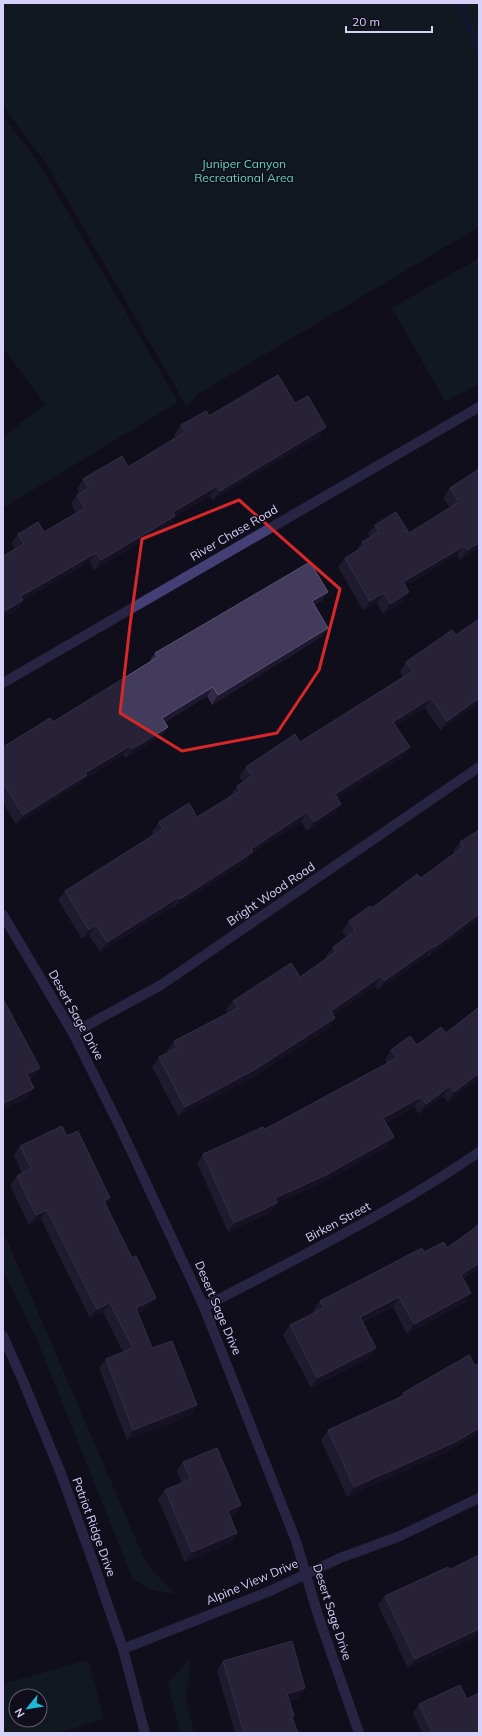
<svg xmlns="http://www.w3.org/2000/svg" width="482" height="1736" viewBox="0 0 482 1736" font-family="Mulish,sans-serif">
<style>
.green{fill:#122525;fill-rule:evenodd}
.lines{fill:none;stroke-linecap:round;stroke-linejoin:round}
.stream{stroke:#152340;stroke-width:9}
.minor{stroke:#443f75;stroke-width:10}
.tertiary{stroke:#443f75;stroke-width:10}
.wall{fill:#312a48}
.shaded-wall{fill:#1d172f}
.building{fill:#433b5b;stroke:#5a5374}
.marked{fill:none;stroke:#d62828;stroke-width:3;stroke-linejoin:round}
.labels{text-anchor:middle;stroke-width:3;stroke-linejoin:round;paint-order:stroke}
.park-label{font-size:12px;fill:#66ceba;stroke:#110e1c}
.street-label{font-size:12px;fill:#d7d0f9;stroke:#110e1c}
</style>
<rect width="100%" height="100%" fill="#110e1c"/>
<g class="green">
<path d="M 3,3 L 479,3 L 479,227 L 196,395 L 187,407 L 47,165 L 3,106 Z"/>
<path d="M 3,116 L 39,163 L 178,402 L 3,508 L 3,437 L 45,404 L 3,348 Z"/>
<path d="M 479,258 L 479,384 L 445,401 L 392,308 Z"/>
<path d="M 3,1231 L 146,1563 L 175,1594 L 155,1591 L 133,1580 L 37,1340 L 3,1271 Z"/>
<path d="M 191,1657 L 186,1701 L 194,1733 L 180,1733 L 168,1683 Z"/>
<path d="M 88,1660 L 104,1719 L 58,1733 L 3,1733 L 3,1684 ZM 16,1696 L 40,1696 L 40,1720 L 16,1720 Z"/>
</g>
<g class="lines">
<path class="stream" d="M 459,3 L 479,48"/>
<g class="minor">
<path d="M 3,683 L 479,407"/>
<path d="M 3,915 L 73,1033 L 120,1127 L 204,1307 L 296,1541 L 318,1615 L 359,1733"/>
<path d="M 73,1033 L 161,985 L 479,767"/>
<path d="M 204,1307 C 297,1258 392,1212 479,1152"/>
<path d="M 123,1649 L 270,1591 L 340,1558 L 400,1536 L 479,1498"/>
</g>
<path class="tertiary" d="M 3,1336 L 23,1381 L 60,1471 L 92,1559 L 123,1649 L 145,1733"/>
</g>
<g class="wall">
<path d="M 295,403 L 320,436 L 213,500 L 210,496 L 175,516 L 168,526 L 94,570 L 90,562 L 23,600 L 17,610 L 15,549 L 11,543 L 18,534 L 44,532 L 76,514 L 71,504 L 77,495 L 80,494 L 77,489 L 83,479 L 128,467 L 176,437 L 174,435 L 181,425 L 209,416 Z"/>
<path d="M 479,469 L 479,548 L 460,560 L 457,555 L 405,586 L 403,602 L 383,614 L 377,603 L 363,610 L 338,567 L 345,558 L 356,551 L 362,542 L 370,537 L 368,534 L 375,525 L 409,533 L 450,508 L 443,498 L 450,488 Z"/>
<path d="M 328,592 L 321,601 L 314,605 L 328,628 L 321,637 L 212,705 L 207,696 L 165,722 L 168,727 L 161,736 L 126,758 L 123,755 L 83,780 L 80,784 L 16,824 L 3,803 L 3,747 L 53,722 L 149,662 L 155,653 Z"/>
<path d="M 406,662 L 479,703 L 440,730 L 425,708 L 396,725 L 403,757 L 337,798 L 341,804 L 335,813 L 307,831 L 301,822 L 252,853 L 246,862 L 173,908 L 172,907 L 100,952 L 89,935 L 82,939 L 58,900 L 65,891 L 154,835 L 152,832 L 159,822 L 197,817 L 230,796 L 237,786 L 243,782 L 239,777 L 246,767 L 300,742 L 403,677 L 400,672 Z"/>
<path d="M 479,830 L 479,919 L 428,957 L 427,956 L 378,990 L 375,986 L 333,1015 L 335,1018 L 329,1028 L 248,1080 L 178,1116 L 152,1067 L 159,1057 L 168,1053 L 167,1051 L 174,1041 L 228,1013 L 226,1010 L 233,1001 L 300,977 L 327,958 L 326,956 L 333,947 L 346,937 L 342,931 L 349,921 L 421,878 L 455,854 L 453,851 L 460,842 Z"/>
<path d="M 479,1007 L 479,1078 L 448,1102 L 443,1096 L 419,1114 L 414,1107 L 386,1123 L 394,1137 L 387,1147 L 318,1185 L 277,1203 L 270,1213 L 228,1232 L 197,1163 L 203,1154 L 265,1129 L 387,1063 L 385,1060 L 391,1050 L 417,1045 L 446,1033 Z"/>
<path d="M 67,1136 L 106,1205 L 149,1307 L 138,1313 L 152,1348 L 191,1415 L 127,1440 L 99,1368 L 106,1359 L 123,1352 L 103,1312 L 90,1318 L 41,1219 L 29,1225 L 10,1185 L 17,1176 L 22,1173 L 14,1155 L 20,1146 Z"/>
<path d="M 479,1221 L 479,1268 L 463,1279 L 464,1303 L 407,1334 L 393,1307 L 363,1322 L 369,1358 L 311,1388 L 283,1335 L 290,1325 L 314,1313 L 313,1311 L 320,1301 L 424,1252 L 447,1248 L 475,1228 L 474,1228 Z"/>
<path d="M 403,1393 L 446,1452 L 347,1497 L 321,1440 L 328,1430 L 399,1398 Z"/>
<path d="M 183,1462 L 241,1505 L 235,1514 L 230,1516 L 237,1533 L 231,1543 L 185,1562 L 158,1499 L 165,1490 L 182,1483 L 177,1471 Z"/>
<path d="M 385,1596 L 475,1637 L 408,1668 L 378,1605 Z"/>
<path d="M 223,1661 L 299,1698 L 290,1701 L 294,1716 L 292,1718 L 298,1733 L 235,1733 L 217,1671 Z"/>
<path d="M 467,1699 L 479,1733 L 422,1733 L 413,1713 L 419,1704 Z"/>
</g>
<g class="shaded-wall">
<path d="M 326,427 L 320,436 L 213,500 L 220,491 Z"/>
<path d="M 217,486 L 210,496 L 175,516 L 168,526 L 94,570 L 101,560 L 173,512 Z"/>
<path d="M 479,543 L 479,548 L 460,560 L 467,550 Z"/>
<path d="M 464,546 L 457,555 L 396,591 L 403,582 Z"/>
<path d="M 96,553 L 90,562 L 14,605 L 21,596 Z"/>
<path d="M 328,592 L 321,601 L 305,611 L 312,601 Z"/>
<path d="M 409,592 L 403,602 L 383,614 L 390,604 Z"/>
<path d="M 384,593 L 377,603 L 363,610 L 370,601 Z"/>
<path d="M 23,600 L 17,610 L 3,618 L 3,612 Z"/>
<path d="M 328,628 L 321,637 L 212,705 L 218,695 Z"/>
<path d="M 213,687 L 207,696 L 156,727 L 162,718 Z"/>
<path d="M 431,698 L 425,708 L 387,731 L 393,722 Z"/>
<path d="M 479,698 L 479,703 L 440,730 L 447,721 Z"/>
<path d="M 168,727 L 161,736 L 126,758 L 132,749 Z"/>
<path d="M 130,746 L 123,755 L 83,780 L 80,784 L 16,824 L 23,815 L 85,773 Z"/>
<path d="M 410,747 L 403,757 L 328,804 L 335,794 Z"/>
<path d="M 341,804 L 335,813 L 307,831 L 314,822 Z"/>
<path d="M 307,812 L 301,822 L 252,853 L 246,862 L 173,908 L 180,899 L 251,849 Z"/>
<path d="M 179,897 L 172,907 L 100,952 L 107,942 Z"/>
<path d="M 479,914 L 479,919 L 428,957 L 435,947 Z"/>
<path d="M 96,925 L 89,935 L 82,939 L 89,930 Z"/>
<path d="M 434,946 L 427,956 L 378,990 L 384,981 Z"/>
<path d="M 381,976 L 375,986 L 324,1021 L 331,1011 Z"/>
<path d="M 335,1018 L 329,1028 L 248,1080 L 178,1116 L 185,1107 Z"/>
<path d="M 40,1068 L 33,1078 L 21,1084 L 27,1074 Z"/>
<path d="M 479,1073 L 479,1078 L 448,1102 L 454,1092 Z"/>
<path d="M 450,1086 L 443,1096 L 419,1114 L 426,1104 Z"/>
<path d="M 34,1088 L 28,1098 L 3,1110 L 3,1104 Z"/>
<path d="M 421,1097 L 414,1107 L 377,1128 L 383,1118 Z"/>
<path d="M 394,1137 L 387,1147 L 318,1185 L 277,1203 L 270,1213 L 228,1232 L 234,1223 L 275,1198 Z"/>
<path d="M 110,1198 L 104,1207 L 104,1201 Z"/>
<path d="M 47,1210 L 41,1219 L 29,1225 L 36,1215 Z"/>
<path d="M 479,1263 L 479,1268 L 455,1285 L 461,1275 Z"/>
<path d="M 471,1293 L 464,1303 L 407,1334 L 414,1324 Z"/>
<path d="M 399,1297 L 393,1307 L 353,1327 L 360,1317 Z"/>
<path d="M 156,1298 L 149,1307 L 129,1317 L 136,1308 Z"/>
<path d="M 110,1303 L 103,1312 L 90,1318 L 97,1309 Z"/>
<path d="M 376,1348 L 369,1358 L 311,1388 L 317,1378 Z"/>
<path d="M 197,1405 L 191,1415 L 127,1440 L 133,1430 Z"/>
<path d="M 479,1428 L 479,1434 L 446,1452 L 347,1497 L 354,1487 Z"/>
<path d="M 241,1505 L 235,1514 L 221,1520 L 228,1511 Z"/>
<path d="M 237,1533 L 231,1543 L 185,1562 L 192,1552 Z"/>
<path d="M 479,1629 L 479,1631 L 475,1637 L 408,1668 L 415,1659 Z"/>
<path d="M 305,1688 L 299,1698 L 281,1703 L 287,1694 Z"/>
</g>
<g class="building">
<path d="M 278,375 L 295,403 L 308,396 L 326,427 L 220,491 L 217,486 L 173,512 L 175,516 L 101,560 L 96,553 L 21,596 L 23,600 L 3,612 L 3,556 L 24,544 L 18,534 L 38,522 L 44,532 L 85,508 L 77,495 L 89,488 L 83,479 L 122,456 L 128,467 L 185,432 L 181,425 L 206,411 L 209,416 Z"/>
<path d="M 479,469 L 479,543 L 467,550 L 464,546 L 403,582 L 409,592 L 390,604 L 384,593 L 370,601 L 345,558 L 365,546 L 362,542 L 379,532 L 375,525 L 396,512 L 409,533 L 459,502 L 450,488 Z"/>
<path d="M 310,562 L 328,592 L 312,601 L 328,628 L 218,695 L 213,687 L 162,718 L 168,727 L 132,749 L 130,746 L 85,773 L 87,775 L 23,815 L 3,783 L 3,747 L 50,718 L 53,722 L 158,657 L 155,653 Z"/>
<path d="M 479,619 L 479,698 L 447,721 L 431,698 L 393,722 L 410,747 L 335,794 L 341,804 L 314,822 L 307,812 L 251,849 L 253,852 L 180,899 L 179,897 L 107,942 L 96,925 L 89,930 L 65,891 L 163,829 L 159,822 L 189,803 L 197,817 L 240,791 L 237,786 L 252,776 L 246,767 L 295,734 L 300,742 L 413,671 L 406,662 L 452,630 L 456,635 Z"/>
<path d="M 479,830 L 479,914 L 435,947 L 434,946 L 384,981 L 381,976 L 331,1011 L 335,1018 L 254,1070 L 185,1107 L 159,1057 L 177,1048 L 174,1041 L 238,1008 L 233,1001 L 291,963 L 300,977 L 336,952 L 333,947 L 355,931 L 349,921 L 370,906 L 372,908 L 417,874 L 421,878 L 463,847 L 460,842 Z"/>
<path d="M 3,999 L 40,1068 L 27,1074 L 34,1088 L 3,1104 Z"/>
<path d="M 479,1007 L 479,1073 L 454,1092 L 450,1086 L 426,1104 L 421,1097 L 383,1118 L 394,1137 L 324,1176 L 275,1198 L 277,1203 L 234,1223 L 203,1154 L 263,1127 L 265,1129 L 397,1058 L 391,1050 L 410,1036 L 417,1045 L 441,1027 L 446,1033 Z"/>
<path d="M 62,1126 L 67,1136 L 78,1131 L 110,1198 L 104,1201 L 132,1258 L 136,1256 L 156,1298 L 136,1308 L 152,1348 L 172,1341 L 197,1405 L 133,1430 L 106,1359 L 133,1348 L 110,1303 L 97,1309 L 47,1210 L 36,1215 L 17,1176 L 31,1168 L 20,1146 Z"/>
<path d="M 479,1225 L 479,1263 L 461,1275 L 471,1293 L 414,1324 L 399,1297 L 360,1317 L 376,1348 L 317,1378 L 290,1325 L 324,1308 L 320,1301 L 422,1248 L 424,1252 L 444,1242 L 447,1248 Z"/>
<path d="M 469,1355 L 475,1366 L 479,1363 L 479,1428 L 453,1443 L 354,1487 L 328,1430 L 405,1395 L 403,1393 Z"/>
<path d="M 217,1448 L 241,1505 L 228,1511 L 237,1533 L 192,1552 L 165,1490 L 191,1479 L 183,1462 Z"/>
<path d="M 479,1555 L 479,1619 L 478,1619 L 479,1622 L 479,1629 L 415,1659 L 385,1596 L 448,1567 L 449,1570 Z"/>
<path d="M 292,1641 L 305,1688 L 287,1694 L 294,1716 L 292,1717 L 298,1733 L 244,1733 L 223,1661 Z"/>
<path d="M 460,1685 L 467,1699 L 479,1693 L 479,1733 L 433,1733 L 419,1704 Z"/>
</g>
<path d="M0 0H482V1736H0ZM 239,500 L 340,589 L 319,670 L 277,733 L 182,751 L 120,713 L 130,625 L 142,539 Z" fill="#110e1c" fill-opacity=".55" fill-rule="evenodd"/>
<path class="marked" d="M 239,500 L 340,589 L 319,670 L 277,733 L 182,751 L 120,713 L 130,625 L 142,539 Z"/>
<g class="labels">
<g class="park-label">
<text x="244" y="168">Juniper Canyon<tspan x="244" dy="14">Recreational Area</tspan></text>
</g>
<g class="street-label">
<text transform="translate(234 533) rotate(-30)" y="4">River Chase Road</text>
<text transform="translate(271 894) rotate(-34)" y="4">Bright Wood Road</text>
<text transform="translate(76 1015) rotate(61)" y="4">Desert Sage Drive</text>
<text transform="translate(338 1222) rotate(-28)" y="4">Birken Street</text>
<text transform="translate(218 1308) rotate(67)" y="4">Desert Sage Drive</text>
<text transform="translate(94 1527) rotate(70)" y="4">Patriot Ridge Drive</text>
<text transform="translate(252 1582) rotate(-23)" y="4">Alpine View Drive</text>
<text transform="translate(332 1612) rotate(72)" y="4">Desert Sage Drive</text>
</g>
</g>
<rect width="482" height="1736" fill="none" stroke="#d7d0f9" stroke-width="8"/>
<g transform="translate(28 1708) rotate(240)"><circle r="19" fill="#110e1c" stroke="#605c74"/>
<path d="M0-3L7 15L0 10L-7 15Z" fill="#1db9d7"/>
<text y="-6" font-size="11" font-weight="bold" text-anchor="middle" fill="#d7d0f9">N</text>
</g>
<path d="M346 26v6h86v-6" fill="none" stroke="#d7d0f9" stroke-width="2"/>
<text x="352" y="26" font-size="12" fill="#d7d0f9" stroke="#110e1c" stroke-width="3" paint-order="stroke">20 m</text>
</svg>
